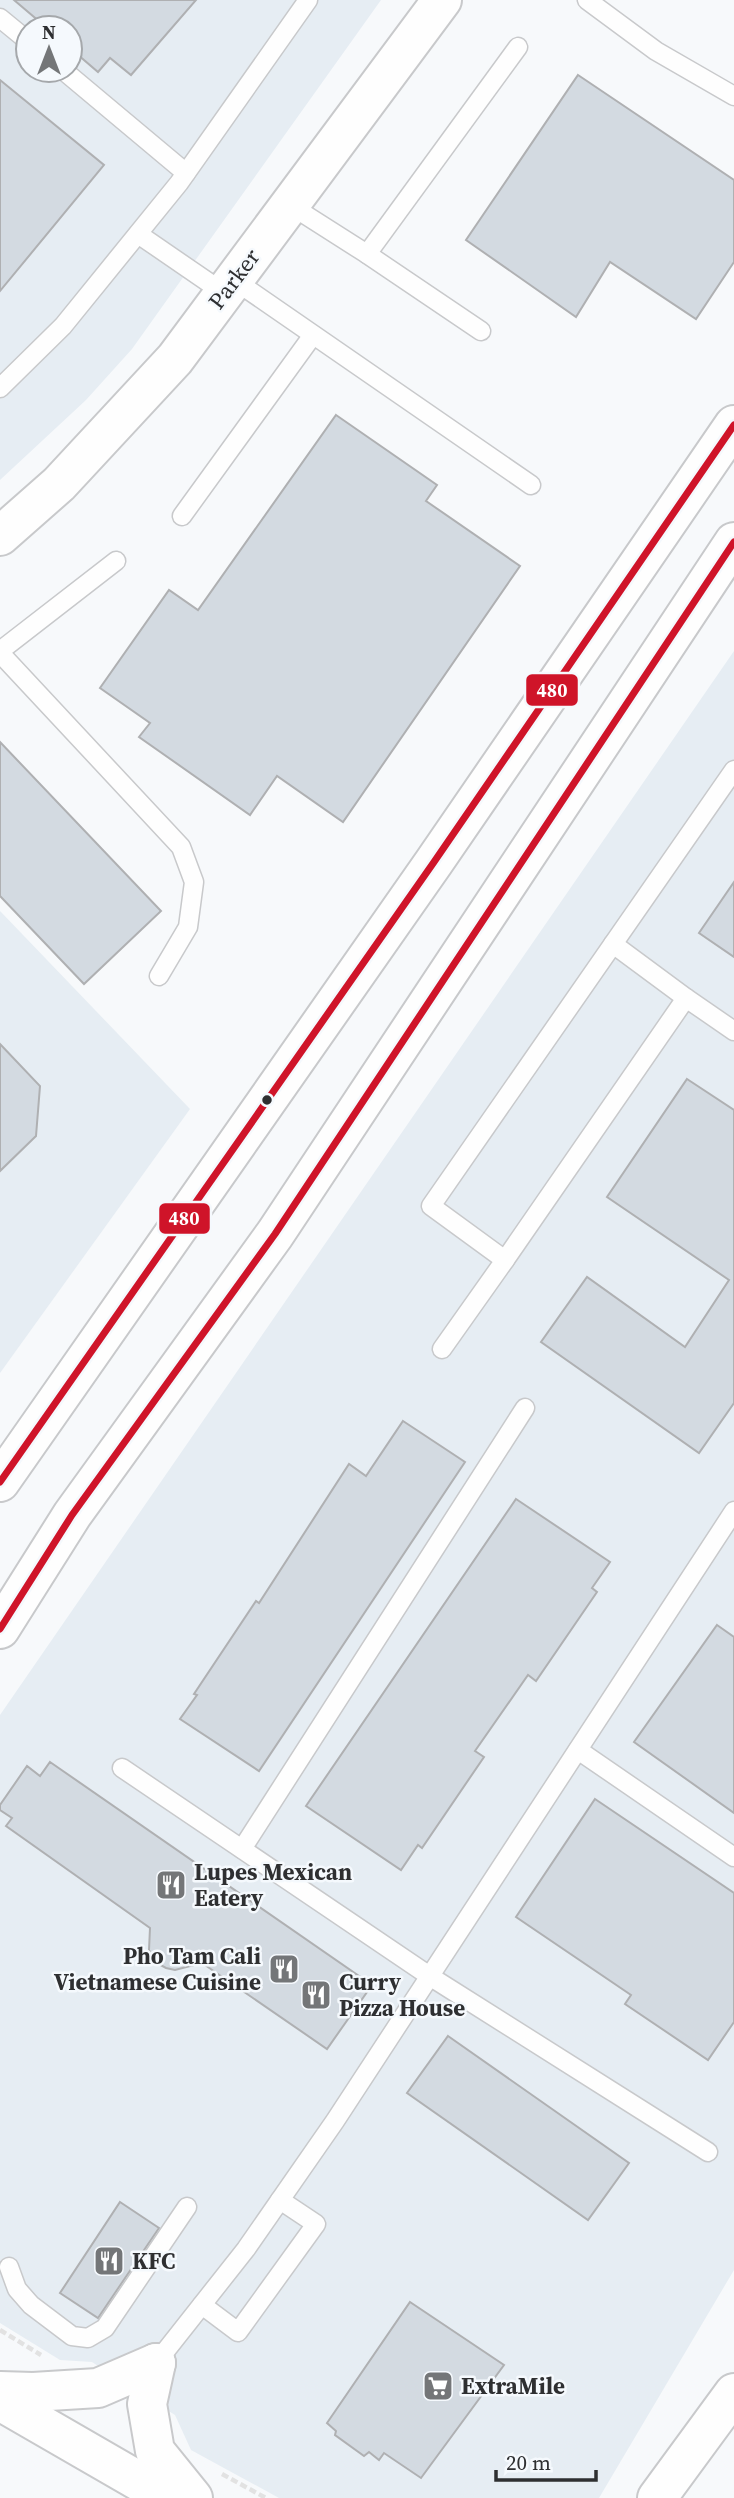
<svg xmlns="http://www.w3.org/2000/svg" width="734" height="2498" viewBox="0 0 734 2498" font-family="'Source Serif 4',serif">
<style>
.built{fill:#e6edf3;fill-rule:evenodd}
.building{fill:#d3dae1;stroke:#afb0b2;stroke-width:2}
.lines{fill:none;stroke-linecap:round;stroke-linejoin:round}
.lane-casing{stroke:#c8c9cb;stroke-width:21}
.secondary-casing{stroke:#c8c9cb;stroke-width:42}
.primary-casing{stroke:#c8c9cb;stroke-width:42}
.path{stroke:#e2e2e2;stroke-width:4.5;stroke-dasharray:7 3.5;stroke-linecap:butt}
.lane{stroke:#fefefe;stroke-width:18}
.secondary{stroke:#fefefe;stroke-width:38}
.primary{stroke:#fefefe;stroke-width:38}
.bus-1-casing{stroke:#f5f9fd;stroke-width:12}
.bus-1{stroke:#cf1429;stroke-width:7}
.bus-dot{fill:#2e2f31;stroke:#f5f9fd;stroke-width:2.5}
.labels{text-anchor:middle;stroke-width:5;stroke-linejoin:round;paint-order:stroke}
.street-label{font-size:23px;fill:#2e2f31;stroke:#f5f9fd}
.poi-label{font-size:23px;font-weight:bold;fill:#2e2f31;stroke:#f5f9fd;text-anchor:start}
.line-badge{stroke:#f5f9fd;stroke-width:2.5}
.badge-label{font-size:19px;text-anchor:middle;font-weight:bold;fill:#fff}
</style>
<rect width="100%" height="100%" fill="#f7f9fb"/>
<g class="built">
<path d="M 0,0 L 381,0 L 132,349 L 86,400 L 0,480 ZM 28,28 L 70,28 L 70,70 L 28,70 Z"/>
<path d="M 734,651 L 734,2270 L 599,2498 L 279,2498 L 191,2450 L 175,2415 L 92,2362 L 60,2360 L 0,2323 L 0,1715 Z"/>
<path d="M 0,911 L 190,1109 L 0,1373 Z"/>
</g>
<g class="building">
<path d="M 14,0 L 196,0 L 131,75 L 110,58 L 98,72 L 70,48 L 70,28 L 47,28 Z"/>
<path d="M 578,75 L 734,180 L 734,262 L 696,319 L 610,262 L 576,317 L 466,240 Z"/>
<path d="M 0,80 L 104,165 L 0,291 Z"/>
<path d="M 336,415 L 437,485 L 426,501 L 520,566 L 343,822 L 277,776 L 250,815 L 139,737 L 150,723 L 100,688 L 169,590 L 198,610 Z"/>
<path d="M 0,742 L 161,911 L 84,984 L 0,896 Z"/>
<path d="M 734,882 L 734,957 L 699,933 Z"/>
<path d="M 0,1044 L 40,1086 L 36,1136 L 0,1171 Z"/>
<path d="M 687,1079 L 734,1110 L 734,1403 L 699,1453 L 541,1342 L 587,1277 L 685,1347 L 729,1280 L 607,1197 Z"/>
<path d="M 403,1421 L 465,1462 L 259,1771 L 180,1719 L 197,1695 L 194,1694 L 256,1601 L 259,1603 L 349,1464 L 366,1476 Z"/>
<path d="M 516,1499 L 610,1562 L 592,1588 L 597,1592 L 536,1681 L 528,1675 L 475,1751 L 484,1757 L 422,1848 L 418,1845 L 401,1870 L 306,1806 Z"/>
<path d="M 717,1625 L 734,1637 L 734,1813 L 634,1742 Z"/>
<path d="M 50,1762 L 372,1985 L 327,2049 L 202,1963 L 175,1970 L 166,1968 L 155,1962 L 149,1950 L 150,1928 L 6,1826 L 12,1818 L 0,1810 L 0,1805 L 27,1766 L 40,1776 Z"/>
<path d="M 595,1799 L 734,1893 L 734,2022 L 708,2060 L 625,2004 L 631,1995 L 516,1917 Z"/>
<path d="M 448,2036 L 629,2163 L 588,2220 L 407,2093 Z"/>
<path d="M 120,2202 L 159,2228 L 98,2318 L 60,2293 Z"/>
<path d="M 410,2302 L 504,2365 L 421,2478 L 384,2453 L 379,2460 L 369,2452 L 364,2456 L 335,2435 L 336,2431 L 327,2423 Z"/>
</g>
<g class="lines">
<g class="lane-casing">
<g id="lane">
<path d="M 587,0 L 656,51 L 734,96"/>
<path d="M 0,18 L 28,41"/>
<path d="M 63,70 L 186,173"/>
<path d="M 290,205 L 367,254 L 481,331"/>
<path d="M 138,234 L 224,293"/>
<path d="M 367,254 L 518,47"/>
<path d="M 234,280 L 531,485"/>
<path d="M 0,388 L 63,326 L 179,183 L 308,0"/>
<path d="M 182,516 L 313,335"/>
<path d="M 0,651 L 116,561"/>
<path d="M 0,653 L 181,847 L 194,882 L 188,927 L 159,976"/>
<path d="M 613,944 L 686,998"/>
<path d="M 505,1260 L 686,998 L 734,1031"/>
<path d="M 442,1349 L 505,1260 L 431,1206 L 734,770"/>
<path d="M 578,1750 L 734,1857"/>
<path d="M 122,1768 L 431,1977 L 708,2152"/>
<path d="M 242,1849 L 525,1408"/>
<path d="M 9,2267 L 17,2289 L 31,2305 L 72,2336 L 88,2338 L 105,2328 L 187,2207"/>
<path d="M 202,2305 L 238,2332 L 316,2224 L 280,2200"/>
<path d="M 156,2363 L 246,2249 L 335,2121 L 734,1511"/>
</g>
</g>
<g class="secondary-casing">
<g id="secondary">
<path d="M 0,536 L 59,484 L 175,359 L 442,0"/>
<path d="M 0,1482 L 434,862 L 734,425"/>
<path d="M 0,1629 L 72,1515 L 275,1234 L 734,542"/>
<path d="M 657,2498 L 734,2393"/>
</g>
</g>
<g class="primary-casing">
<g id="primary">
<path d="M 156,2363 L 147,2404 L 155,2451 L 193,2498"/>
<path d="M 0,2391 L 33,2392 L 98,2388 L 156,2363"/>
<path d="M 0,2401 L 168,2498"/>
</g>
</g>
<g class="path">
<path d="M 0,2330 L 41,2355"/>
<path d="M 222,2474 L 266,2498"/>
</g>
<use href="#lane" class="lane"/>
<use href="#secondary" class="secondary"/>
<use href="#primary" class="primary"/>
<g class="bus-1-casing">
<g id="bus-1">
<path d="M 0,1482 L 434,862 L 734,425"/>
<path d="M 0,1629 L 72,1515 L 275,1234 L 734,542"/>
</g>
</g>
<use href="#bus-1" class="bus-1"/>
</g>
<defs>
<g id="restaurant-square" transform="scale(1.575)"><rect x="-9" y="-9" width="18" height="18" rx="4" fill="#747678" stroke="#f5f9fd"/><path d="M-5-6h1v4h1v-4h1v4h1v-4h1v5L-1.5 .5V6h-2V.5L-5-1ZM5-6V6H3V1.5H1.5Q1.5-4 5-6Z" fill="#fff"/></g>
<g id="supermarket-square" transform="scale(1.575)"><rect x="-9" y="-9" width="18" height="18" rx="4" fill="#747678" stroke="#f5f9fd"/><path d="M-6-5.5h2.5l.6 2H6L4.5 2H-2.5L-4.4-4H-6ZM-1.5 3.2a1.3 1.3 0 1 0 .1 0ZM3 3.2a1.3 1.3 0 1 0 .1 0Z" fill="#fff"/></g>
</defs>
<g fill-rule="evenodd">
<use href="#restaurant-square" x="171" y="1885"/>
<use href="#restaurant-square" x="284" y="1969"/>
<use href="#restaurant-square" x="316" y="1995"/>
<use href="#restaurant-square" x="109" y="2261"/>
<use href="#supermarket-square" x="438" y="2386"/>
</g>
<circle class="bus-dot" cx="267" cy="1100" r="6"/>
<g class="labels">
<g class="street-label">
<text transform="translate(234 279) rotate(-53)" y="8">Parker</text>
</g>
<g class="poi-label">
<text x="194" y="1880">Lupes Mexican<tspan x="194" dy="26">Eatery</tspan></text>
<text x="261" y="1964" text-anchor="end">Pho Tam Cali<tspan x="261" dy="26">Vietnamese Cuisine</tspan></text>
<text x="339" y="1990">Curry<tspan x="339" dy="26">Pizza House</tspan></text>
<text x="132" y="2269">KFC</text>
<text x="461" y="2394">ExtraMile</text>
</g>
</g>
<g class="line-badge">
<rect x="525" y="673" width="54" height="34" rx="7" fill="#cf1429"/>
<rect x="158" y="1202" width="53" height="33" rx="7" fill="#cf1429"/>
</g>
<g class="badge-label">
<text x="552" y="697">480</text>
<text x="184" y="1225">480</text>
</g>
<g transform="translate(49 49)"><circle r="33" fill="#f5f9fd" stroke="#a5a8ab" stroke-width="2"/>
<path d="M0-5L12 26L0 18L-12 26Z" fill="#747678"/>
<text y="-10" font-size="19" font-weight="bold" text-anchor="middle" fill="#2e2f31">N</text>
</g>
<path d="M496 2470v10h100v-10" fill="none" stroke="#2e2f31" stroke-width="3.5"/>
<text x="506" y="2470" font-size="21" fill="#2e2f31" stroke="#f5f9fd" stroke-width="5" paint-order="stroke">20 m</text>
</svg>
